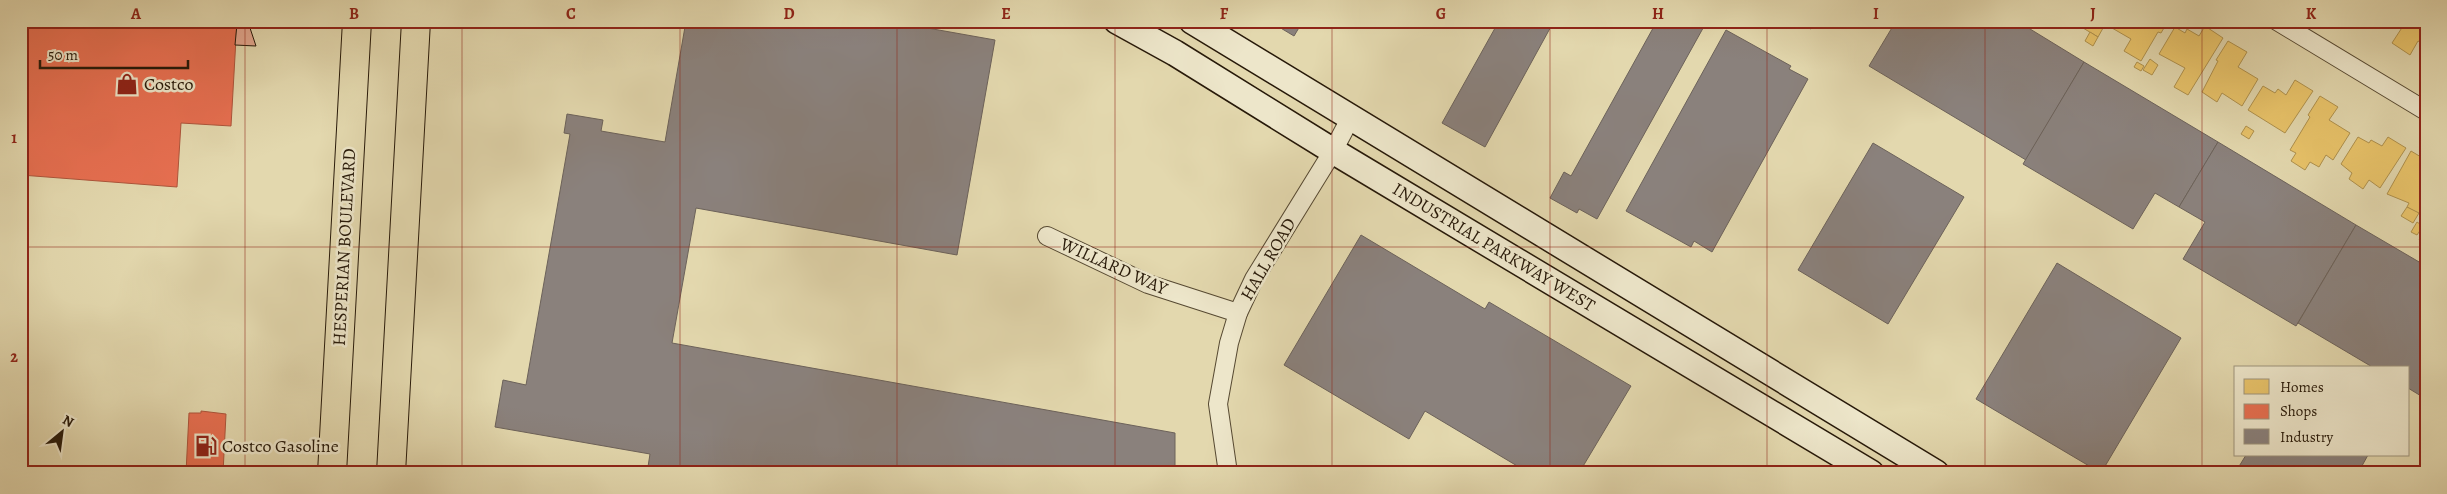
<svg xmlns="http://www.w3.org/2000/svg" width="2447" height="494" viewBox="0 0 2447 494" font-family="Alegreya,serif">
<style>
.homes{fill:#e9c46a;stroke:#af914d}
.shops{fill:#e76f51;stroke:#ad553b}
.industry{fill:#8a817c;stroke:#6c625a}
.building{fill:#e3a78f;stroke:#271909}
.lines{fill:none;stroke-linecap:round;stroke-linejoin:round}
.minor-casing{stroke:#564932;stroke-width:20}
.secondary-casing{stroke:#271909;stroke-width:28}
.primary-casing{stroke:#271909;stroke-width:30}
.minor{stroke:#ede6ca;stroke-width:18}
.secondary{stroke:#ede6ca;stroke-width:25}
.primary{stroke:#e3d8ae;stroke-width:28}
.grid{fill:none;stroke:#8f2418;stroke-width:1;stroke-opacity:0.55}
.labels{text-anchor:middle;stroke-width:5;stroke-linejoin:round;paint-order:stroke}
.poi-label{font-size:18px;fill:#271909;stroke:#ede6ca;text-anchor:start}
.street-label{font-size:18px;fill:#271909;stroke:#ede6ca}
.neatline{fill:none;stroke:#8f2418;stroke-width:2}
.grid-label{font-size:16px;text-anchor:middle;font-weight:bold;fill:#8f2418}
</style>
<rect width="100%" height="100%" fill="#e3d8ae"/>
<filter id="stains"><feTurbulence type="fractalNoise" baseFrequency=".004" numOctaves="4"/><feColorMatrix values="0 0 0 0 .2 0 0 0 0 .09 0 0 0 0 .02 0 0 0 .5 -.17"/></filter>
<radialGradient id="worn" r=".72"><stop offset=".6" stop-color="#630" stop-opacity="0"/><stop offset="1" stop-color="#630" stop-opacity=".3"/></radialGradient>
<g class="homes">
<path d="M 2087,21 L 2107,21 L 2098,37 L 2083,28 Z"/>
<path d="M 2116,21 L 2168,21 L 2161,33 L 2158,32 L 2141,61 L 2124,51 L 2131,39 L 2112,28 Z"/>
<path d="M 2411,21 L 2426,21 L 2426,41 L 2424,44 L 2418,41 L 2410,55 L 2392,43 L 2405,23 L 2409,26 Z"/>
<path d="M 2205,26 L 2223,38 L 2188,95 L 2174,87 L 2185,68 L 2159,54 L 2175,27 L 2185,33 L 2187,29 L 2199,36 Z"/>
<path d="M 2090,32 L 2098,37 L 2093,46 L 2085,41 Z"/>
<path d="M 2228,41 L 2247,52 L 2238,67 L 2258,79 L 2242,106 L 2222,93 L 2217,102 L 2202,92 L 2218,61 L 2216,60 Z"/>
<path d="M 2150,59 L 2158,65 L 2152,75 L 2143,70 Z"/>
<path d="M 2137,62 L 2144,66 L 2141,71 L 2134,67 Z"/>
<path d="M 2295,80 L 2313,91 L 2285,133 L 2248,110 L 2263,86 L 2275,93 L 2278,89 L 2286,95 Z"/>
<path d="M 2320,96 L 2338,107 L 2329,120 L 2350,133 L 2333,160 L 2326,155 L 2319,167 L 2310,162 L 2305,170 L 2291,161 L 2296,153 L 2290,150 L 2310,117 L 2308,115 Z"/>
<path d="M 2246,126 L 2254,131 L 2249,139 L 2241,134 Z"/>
<path d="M 2358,137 L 2369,143 L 2371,140 L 2382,146 L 2388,137 L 2406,148 L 2380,188 L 2369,180 L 2363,189 L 2349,179 L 2352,173 L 2341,164 Z"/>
<path d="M 2411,151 L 2426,160 L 2424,171 L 2426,173 L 2425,217 L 2407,207 L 2409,203 L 2387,194 Z"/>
<path d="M 2407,207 L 2419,213 L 2413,223 L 2401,216 Z"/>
<path d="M 2417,222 L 2423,226 L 2417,235 L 2411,232 Z"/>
<path d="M 2426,229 L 2426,244 L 2419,240 Z"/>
</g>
<g class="shops">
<path d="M 21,21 L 237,21 L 231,126 L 181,123 L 177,187 L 21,175 Z"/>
<path d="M 201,411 L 226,414 L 223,473 L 186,473 L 189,413 L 201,413 Z"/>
</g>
<g class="industry">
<path d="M 686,21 L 888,21 L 995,40 L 957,255 L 696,208 L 672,343 L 1175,433 L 1175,473 L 647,473 L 650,454 L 495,427 L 503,380 L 526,385 L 570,134 L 564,133 L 567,114 L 603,120 L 601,131 L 665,142 Z"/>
<path d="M 1269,21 L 1303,21 L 1294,36 Z"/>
<path d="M 1499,21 L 1554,21 L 1485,147 L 1442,123 Z"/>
<path d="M 1657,21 L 1707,21 L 1597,219 L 1579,209 L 1577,213 L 1550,198 L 1564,172 L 1571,176 Z"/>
<path d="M 1797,21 L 1815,21 L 1811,29 Z"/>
<path d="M 1896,21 L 2017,21 L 2084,62 L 2026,160 L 1869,66 Z"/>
<path d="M 1726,30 L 1791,66 L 1789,69 L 1808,79 L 1712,252 L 1694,241 L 1691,247 L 1626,211 Z"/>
<path d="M 2084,62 L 2218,142 L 2179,207 L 2155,193 L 2133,229 L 2023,164 Z"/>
<path d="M 2218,142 L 2356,225 L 2296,326 L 2183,259 L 2205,222 L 2179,207 Z"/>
<path d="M 1873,143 L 1964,197 L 1888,324 L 1798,270 Z"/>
<path d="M 2356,225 L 2426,266 L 2426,399 L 2408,388 L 2408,368 L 2374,368 L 2298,323 Z"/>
<path d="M 1361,235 L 1485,309 L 1489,302 L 1631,386 L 1579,473 L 1529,473 L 1425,411 L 1409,439 L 1284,365 Z"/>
<path d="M 2057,263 L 2181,338 L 2101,473 L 1976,399 Z"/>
<path d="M 2246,455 L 2368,455 L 2358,473 L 2235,473 Z"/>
</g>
<path class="building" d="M 237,24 L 249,25 L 256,46 L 235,45 Z"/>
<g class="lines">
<g class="minor-casing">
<g id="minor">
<path d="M 2277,21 L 2426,111"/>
<path d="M 1047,236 L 1148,284 L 1238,313"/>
<path d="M 1228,473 L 1218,404 L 1229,343 L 1238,313 L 1254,279 L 1333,151 L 1351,117"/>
</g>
</g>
<g class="secondary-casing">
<g id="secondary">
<path d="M 1117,21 L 1175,53 L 1333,151 L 1871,473"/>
<path d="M 1192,21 L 1936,473"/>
</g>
</g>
<g class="primary-casing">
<g id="primary">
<path d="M 332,473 L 357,21"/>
<path d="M 391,473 L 416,21"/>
</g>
</g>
<use href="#minor" class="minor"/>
<use href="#secondary" class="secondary"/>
<use href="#primary" class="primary"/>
</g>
<path class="grid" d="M 245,21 L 245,473M 462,21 L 462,473M 680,21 L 680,473M 897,21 L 897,473M 1115,21 L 1115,473M 1332,21 L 1332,473M 1550,21 L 1550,473M 1767,21 L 1767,473M 1985,21 L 1985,473M 2202,21 L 2202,473M 21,247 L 2426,247"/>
<defs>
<g id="shop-bare" transform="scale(1.725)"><path d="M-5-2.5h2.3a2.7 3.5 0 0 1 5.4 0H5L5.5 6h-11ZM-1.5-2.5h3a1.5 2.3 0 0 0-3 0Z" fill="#8f2418" stroke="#ede6ca" stroke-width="2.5" paint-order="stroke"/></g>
<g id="fuel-bare" transform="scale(1.725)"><path d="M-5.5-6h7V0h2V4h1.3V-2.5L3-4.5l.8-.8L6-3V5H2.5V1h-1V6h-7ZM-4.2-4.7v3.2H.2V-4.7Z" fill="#8f2418" stroke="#ede6ca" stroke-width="2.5" paint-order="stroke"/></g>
</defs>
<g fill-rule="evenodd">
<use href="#shop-bare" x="127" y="84"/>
<use href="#fuel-bare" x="206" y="446"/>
</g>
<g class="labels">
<g class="poi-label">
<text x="144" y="90">Costco</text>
<text x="222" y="452">Costco Gasoline</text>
</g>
<g class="street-label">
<text transform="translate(344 247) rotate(-87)" y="6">HESPERIAN BOULEVARD</text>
<text transform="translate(1494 247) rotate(31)" y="6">INDUSTRIAL PARKWAY WEST</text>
<text transform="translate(1268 259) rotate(-60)" y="6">HALL ROAD</text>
<text transform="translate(1114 266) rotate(24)" y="6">WILLARD WAY</text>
</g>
</g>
<rect width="2447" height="494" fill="none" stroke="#e3d8ae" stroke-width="55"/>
<rect x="2234" y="366" width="175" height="90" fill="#ede6ca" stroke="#9e947d"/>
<rect x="2244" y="379" width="25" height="15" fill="#e9c46a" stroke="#9e947d"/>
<text x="2280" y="392" font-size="15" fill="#271909">Homes</text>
<rect x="2244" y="404" width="25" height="15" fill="#e76f51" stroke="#9e947d"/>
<text x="2280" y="416" font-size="15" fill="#271909">Shops</text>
<rect x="2244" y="429" width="25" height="15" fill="#8a817c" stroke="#9e947d"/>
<text x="2280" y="442" font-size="15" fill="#271909">Industry</text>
<g transform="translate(62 432) rotate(29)" stroke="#ede6ca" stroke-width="4" paint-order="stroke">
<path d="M0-4L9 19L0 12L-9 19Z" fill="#271909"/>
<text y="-8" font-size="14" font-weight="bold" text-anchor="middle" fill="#271909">N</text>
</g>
<path d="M40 60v8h148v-8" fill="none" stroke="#271909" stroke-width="2.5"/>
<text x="48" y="60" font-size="15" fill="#271909" stroke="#ede6ca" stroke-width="4" paint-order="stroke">50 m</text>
<rect x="28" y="28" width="2392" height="438" class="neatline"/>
<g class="grid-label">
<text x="136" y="19">A</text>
<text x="354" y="19">B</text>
<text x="571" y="19">C</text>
<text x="789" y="19">D</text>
<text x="1006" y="19">E</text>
<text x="1224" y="19">F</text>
<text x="1441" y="19">G</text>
<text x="1658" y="19">H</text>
<text x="1876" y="19">I</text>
<text x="2093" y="19">J</text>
<text x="2311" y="19">K</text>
<text x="14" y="143">1</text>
<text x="14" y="362">2</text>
</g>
<rect width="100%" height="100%" filter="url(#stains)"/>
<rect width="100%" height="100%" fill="url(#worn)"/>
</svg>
